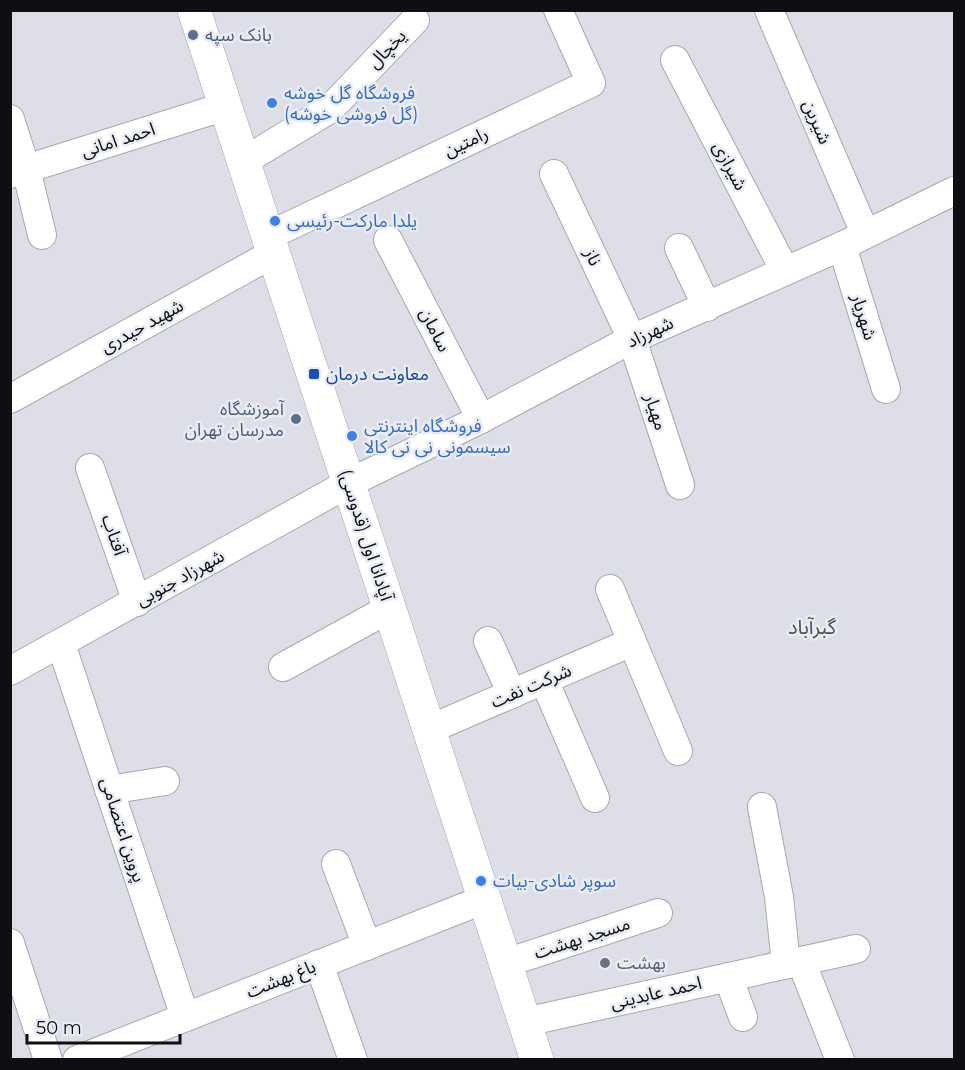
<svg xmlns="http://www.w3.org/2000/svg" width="965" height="1070" viewBox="0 0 965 1070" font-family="Montserrat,'Noto Sans Arabic',sans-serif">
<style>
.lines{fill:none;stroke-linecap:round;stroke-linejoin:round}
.minor-casing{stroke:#a6a8b0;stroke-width:30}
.major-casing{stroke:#a6a8b0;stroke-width:34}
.minor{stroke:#fff;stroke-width:28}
.major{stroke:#fff;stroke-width:33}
.service-dot{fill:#5c6f8a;stroke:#eaecf5;stroke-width:2}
.shop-dot{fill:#3f7fe0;stroke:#eaecf5;stroke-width:2}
.transit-dot{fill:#1a4fb4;stroke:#eaecf5;stroke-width:2}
.worship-dot{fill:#6b7280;stroke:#eaecf5;stroke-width:2}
.labels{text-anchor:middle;stroke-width:5;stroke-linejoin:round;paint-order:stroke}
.service-label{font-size:18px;fill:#4e5e75;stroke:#eaecf5;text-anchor:start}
.street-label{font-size:18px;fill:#0e0f12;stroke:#eaecf5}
.shop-label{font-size:18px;fill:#366cbe;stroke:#eaecf5;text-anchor:start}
.transit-label{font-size:18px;fill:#164399;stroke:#eaecf5;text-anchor:start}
.worship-label{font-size:18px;fill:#5b616d;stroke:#eaecf5;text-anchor:start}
.neighbourhood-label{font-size:20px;fill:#4d4e56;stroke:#eaecf5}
</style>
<rect width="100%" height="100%" fill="#dddee7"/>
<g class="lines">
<g class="minor-casing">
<g id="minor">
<path d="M 769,10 L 865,233"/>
<path d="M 675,60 L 785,271"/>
<path d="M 10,119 L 26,169 L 42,235"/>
<path d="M 244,161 L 330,109 L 415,20"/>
<path d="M 10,174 L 226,106"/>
<path d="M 554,174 L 632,339 L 680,485"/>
<path d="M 268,236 L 591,83 L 558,10"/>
<path d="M 388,240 L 481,419"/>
<path d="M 842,246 L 886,389"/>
<path d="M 679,248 L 707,307"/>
<path d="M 10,399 L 274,253"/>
<path d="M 90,468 L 137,602"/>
<path d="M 610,589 L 678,751"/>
<path d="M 488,641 L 512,694"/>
<path d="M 61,644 L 185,1017"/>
<path d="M 283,667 L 390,608"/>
<path d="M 10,671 L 349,483 L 481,419 L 632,339 L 842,246 L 954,191"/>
<path d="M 544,680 L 595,798"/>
<path d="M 430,729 L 632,642"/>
<path d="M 109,790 L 165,781"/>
<path d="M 762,807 L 779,897 L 786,964"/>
<path d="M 336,864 L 367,946"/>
<path d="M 10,943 L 48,1060"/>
<path d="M 801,961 L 840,1060"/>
<path d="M 506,963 L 658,913"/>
<path d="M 319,964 L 353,1060"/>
<path d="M 728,977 L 743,1017"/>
<path d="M 525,1022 L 856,949"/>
<path d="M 77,1060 L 485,899"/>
</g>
</g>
<g class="major-casing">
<path id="major" d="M 194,10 L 537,1060"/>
</g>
<use href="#minor" class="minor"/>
<use href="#major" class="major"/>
</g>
<g class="service-dot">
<circle cx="193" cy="35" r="6"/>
<circle cx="296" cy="419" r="6"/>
</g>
<g class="shop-dot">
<circle cx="272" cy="103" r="6"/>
<circle cx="275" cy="221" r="6"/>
<circle cx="352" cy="436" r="6"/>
<circle cx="481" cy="881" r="6"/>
</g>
<rect class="transit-dot" x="308" y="368" width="12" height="12" rx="3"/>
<circle class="worship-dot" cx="605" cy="963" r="6"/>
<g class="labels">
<g class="service-label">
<text x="205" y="41">بانک سپه</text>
<text x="284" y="415" text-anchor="end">آموزشگاه<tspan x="284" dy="21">مدرسان تهران</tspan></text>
</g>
<g class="street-label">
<text transform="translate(387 49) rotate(-46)" y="6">یخچال</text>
<text transform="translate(817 122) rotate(67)" y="6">شیرین</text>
<text transform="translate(118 140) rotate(-18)" y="6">احمد امانی</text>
<text transform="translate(466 142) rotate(-25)" y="6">رامتین</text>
<text transform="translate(730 166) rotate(62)" y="6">شیرازی</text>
<text transform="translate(593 257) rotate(65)" y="6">ناز</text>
<text transform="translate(864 317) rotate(73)" y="6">شهریار</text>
<text transform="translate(142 326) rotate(-29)" y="6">شهید حیدری</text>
<text transform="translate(435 330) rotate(63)" y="6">سامان</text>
<text transform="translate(650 332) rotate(-25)" y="6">شهرزاد</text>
<text transform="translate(656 412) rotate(72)" y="6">مهیار</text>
<text transform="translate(114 535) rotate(71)" y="6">آفتاب</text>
<text transform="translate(366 535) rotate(72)" y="6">آپادانا اول (قدوسی)</text>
<text transform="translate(180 578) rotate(-29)" y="6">شهرزاد جنوبی</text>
<text transform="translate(531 686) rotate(-23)" y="6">شرکت نفت</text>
<text transform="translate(123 830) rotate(72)" y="6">پروین اعتصامی</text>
<text transform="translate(582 938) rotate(-18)" y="6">مسجد بهشت</text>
<text transform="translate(281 979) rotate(-22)" y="6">باغ بهشت</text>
<text transform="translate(656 993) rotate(-13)" y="6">احمد عابدینی</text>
</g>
<g class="shop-label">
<text x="284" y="99">فروشگاه گل خوشه<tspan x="284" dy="21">(گل فروشی خوشه)</tspan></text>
<text x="287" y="227">یلدا مارکت-رئیسی</text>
<text x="364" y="432">فروشگاه اینترنتی<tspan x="364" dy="21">سیسمونی نی نی کالا</tspan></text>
<text x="493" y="887">سوپر شادی-بیات</text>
</g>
<g class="transit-label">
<text x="326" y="380">معاونت درمان</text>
</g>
<g class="worship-label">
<text x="617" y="969">بهشت</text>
</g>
<g class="neighbourhood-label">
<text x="812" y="634">گبرآباد</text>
</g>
</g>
<rect width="965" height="1070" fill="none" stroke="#0e0f12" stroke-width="24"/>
<path d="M27 1034v9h153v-9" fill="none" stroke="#0e0f12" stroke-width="3"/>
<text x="36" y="1034" font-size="18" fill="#0e0f12" stroke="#eaecf5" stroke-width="4.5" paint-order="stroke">50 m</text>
</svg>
